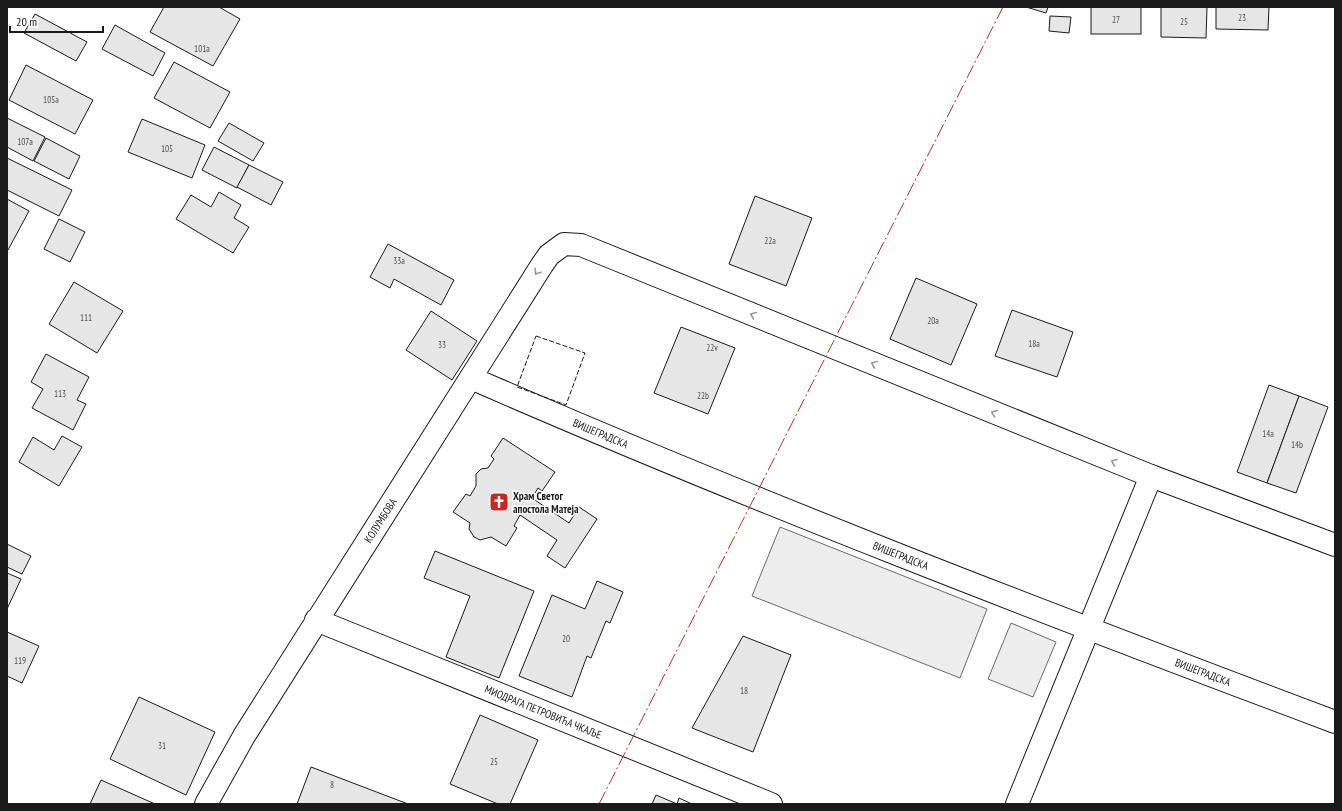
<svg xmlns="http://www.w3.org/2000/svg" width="1342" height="811" viewBox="0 0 1342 811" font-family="'PT Sans Narrow',sans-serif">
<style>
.built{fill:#ededed;stroke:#6a6a6a}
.building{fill:#e6e6e6;stroke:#1a1a1a}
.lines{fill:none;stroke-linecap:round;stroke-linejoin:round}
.street-casing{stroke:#1a1a1a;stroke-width:24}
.street{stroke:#fff;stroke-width:22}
.fence{stroke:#1a1a1a;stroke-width:1;stroke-dasharray:5 2;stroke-linecap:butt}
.power{stroke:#c62828;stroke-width:1;stroke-dasharray:14 3 2 3;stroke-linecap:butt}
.oneway{stroke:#989898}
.labels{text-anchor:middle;stroke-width:3;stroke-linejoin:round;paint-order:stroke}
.number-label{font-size:9px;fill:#4d4d4d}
.street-label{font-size:11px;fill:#1a1a1a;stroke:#fff}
.poi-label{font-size:11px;font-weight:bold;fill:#1a1a1a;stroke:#fff;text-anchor:start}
</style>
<rect width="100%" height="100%" fill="#fff"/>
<g class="built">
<path d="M 780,527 L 987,609 L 960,678 L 752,596 Z"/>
<path d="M 1011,623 L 1056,642 L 1033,697 L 988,679 Z"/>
</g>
<g class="building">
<path d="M 164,7 L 219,7 L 240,19 L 213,66 L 150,32 Z"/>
<path d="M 1026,7 L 1048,7 L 1046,13 Z"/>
<rect x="1091" y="7" width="50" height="27"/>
<path d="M 1161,7 L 1207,7 L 1206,38 L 1161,37 Z"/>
<path d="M 1216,7 L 1269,7 L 1268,30 L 1216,29 Z"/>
<path d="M 35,14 L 87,42 L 76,61 L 24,33 Z"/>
<path d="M 1050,16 L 1071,17 L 1069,33 L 1049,31 Z"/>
<path d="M 115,25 L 165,53 L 153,76 L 102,49 Z"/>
<path d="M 174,62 L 230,92 L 210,128 L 154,98 Z"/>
<path d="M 26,65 L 93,100 L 75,134 L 9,100 Z"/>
<path d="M 7,118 L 45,137 L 33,161 L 7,147 Z"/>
<path d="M 142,119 L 205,145 L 192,178 L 128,152 Z"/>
<path d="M 229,123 L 264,143 L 253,161 L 218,141 Z"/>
<path d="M 46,138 L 80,156 L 69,179 L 34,161 Z"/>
<path d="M 214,147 L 249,165 L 237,188 L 202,170 Z"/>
<path d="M 7,158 L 72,190 L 59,216 L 7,190 Z"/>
<path d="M 249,165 L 283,182 L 271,205 L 237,187 Z"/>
<path d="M 219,192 L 241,205 L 234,218 L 249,227 L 233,253 L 176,219 L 191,195 L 211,207 Z"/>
<path d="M 755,196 L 812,218 L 786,286 L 729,264 Z"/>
<path d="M 7,199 L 29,211 L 8,250 L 7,249 Z"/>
<path d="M 59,219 L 85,232 L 70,262 L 44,249 Z"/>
<path d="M 388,244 L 454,280 L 441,305 L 394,279 L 390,288 L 370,277 Z"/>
<path d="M 916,278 L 977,304 L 951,365 L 890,339 Z"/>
<path d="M 74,282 L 123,311 L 97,353 L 49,324 Z"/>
<path d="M 1012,310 L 1073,332 L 1057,377 L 995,356 Z"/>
<path d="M 431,311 L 477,341 L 452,380 L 406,350 Z"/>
<path d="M 681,327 L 735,348 L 708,414 L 654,393 Z"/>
<path d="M 46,354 L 89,377 L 77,400 L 86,404 L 73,430 L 32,408 L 43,389 L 31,382 Z"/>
<path d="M 1269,385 L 1299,396 L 1267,483 L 1237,472 Z"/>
<path d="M 1299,396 L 1328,407 L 1296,493 L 1267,483 Z"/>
<path d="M 62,436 L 82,447 L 59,486 L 19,462 L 33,437 L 54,450 Z"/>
<path d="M 503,438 L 555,472 L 542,491 L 538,488 L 532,498 L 569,523 L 579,507 L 597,519 L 565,568 L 547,556 L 557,540 L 520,515 L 514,526 L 517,528 L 506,546 L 491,537 L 480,540 L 474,537 L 469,529 L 470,523 L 453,512 L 466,494 L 470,496 L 476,486 L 476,474 L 481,469 L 488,468 L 494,459 L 491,456 Z"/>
<path d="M 7,544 L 31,556 L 22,574 L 7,567 Z"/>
<path d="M 435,551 L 534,591 L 499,678 L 446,657 L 470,596 L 424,578 Z"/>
<path d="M 7,573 L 21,579 L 7,609 Z"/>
<path d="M 597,581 L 623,592 L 610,623 L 606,621 L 591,658 L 587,656 L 572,697 L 519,676 L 552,595 L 585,609 Z"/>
<path d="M 7,632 L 39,646 L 22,683 L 7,676 Z"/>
<path d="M 743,636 L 791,655 L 753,752 L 692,728 Z"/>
<path d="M 139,697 L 215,732 L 186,795 L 110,759 Z"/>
<path d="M 480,715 L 538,740 L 510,804 L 498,804 L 450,784 Z"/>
<path d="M 311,767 L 408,804 L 297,804 Z"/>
<path d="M 101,780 L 155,804 L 90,804 Z"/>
<path d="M 656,795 L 677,804 L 679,798 L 692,804 L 652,804 Z"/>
</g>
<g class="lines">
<g class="street-casing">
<g id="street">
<path id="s1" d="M 471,378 C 755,502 1045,613 1335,722"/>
<path id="s2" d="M 316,620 L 771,804"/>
<path id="s3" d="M 206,804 L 244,736 L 542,265 L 549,255 L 564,244 L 581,245 L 1151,476 L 1335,545"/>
<path d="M 1017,804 L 1151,476"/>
</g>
</g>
<use href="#street" class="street"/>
<path class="fence" d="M 536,336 L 585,353 L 566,405 L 517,387 Z"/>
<path class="power" d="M 599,804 L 1003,7"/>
</g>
<defs><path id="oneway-chevron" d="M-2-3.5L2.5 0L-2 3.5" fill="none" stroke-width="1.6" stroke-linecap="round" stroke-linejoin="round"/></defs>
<g class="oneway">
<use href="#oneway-chevron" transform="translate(537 272) rotate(122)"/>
<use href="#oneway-chevron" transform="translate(753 315) rotate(-158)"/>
<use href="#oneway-chevron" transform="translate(874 364) rotate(-158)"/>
<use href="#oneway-chevron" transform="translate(994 413) rotate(-158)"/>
<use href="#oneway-chevron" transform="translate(1114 462) rotate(-158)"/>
</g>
<defs>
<g id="church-square" transform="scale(1)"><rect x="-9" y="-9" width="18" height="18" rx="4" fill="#c62828" stroke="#fff"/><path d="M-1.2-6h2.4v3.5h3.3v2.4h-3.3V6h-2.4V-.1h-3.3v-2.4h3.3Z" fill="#fff"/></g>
</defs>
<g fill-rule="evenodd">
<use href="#church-square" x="499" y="502"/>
</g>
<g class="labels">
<g class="number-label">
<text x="1242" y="21">23</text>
<text x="1116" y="23">27</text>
<text x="1184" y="25">25</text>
<text x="202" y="52">101a</text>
<text x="51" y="103">105a</text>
<text x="25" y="145">107a</text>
<text x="167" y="152">105</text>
<text x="770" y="244">22a</text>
<text x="399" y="264">33a</text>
<text x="86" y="321">111</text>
<text x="933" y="324">20a</text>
<text x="1034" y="347">18a</text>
<text x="442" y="348">33</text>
<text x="712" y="351">22v</text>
<text x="60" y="397">113</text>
<text x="703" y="399">22b</text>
<text x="1268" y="437">14a</text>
<text x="1297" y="448">14b</text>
<text x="566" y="642">20</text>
<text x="20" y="664">119</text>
<text x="744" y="694">18</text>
<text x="162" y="749">31</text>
<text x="494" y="765">25</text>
<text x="332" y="788">8</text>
</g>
<g class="street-label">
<text dy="4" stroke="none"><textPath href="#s1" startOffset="141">ВИШЕГРАДСКА</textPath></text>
<text dy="4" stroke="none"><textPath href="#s3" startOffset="333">КОЛУМБОВА</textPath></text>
<text dy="4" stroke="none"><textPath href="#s1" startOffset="465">ВИШЕГРАДСКА</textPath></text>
<text dy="4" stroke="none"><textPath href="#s1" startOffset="789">ВИШЕГРАДСКА</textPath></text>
<text dy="4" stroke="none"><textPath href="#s2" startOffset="245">МИОДРАГА ПЕТРОВИЋА ЧКАЉЕ</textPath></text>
</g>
<g class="poi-label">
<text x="513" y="500">Храм Светог<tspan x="513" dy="13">апостола Матеја</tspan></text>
</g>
</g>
<rect width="1342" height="811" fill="none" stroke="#1a1a1a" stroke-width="16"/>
<path d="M10 26v6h93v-6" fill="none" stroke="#1a1a1a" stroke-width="2"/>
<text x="16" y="26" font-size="12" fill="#1a1a1a" stroke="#ffffff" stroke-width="3" paint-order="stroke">20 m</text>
</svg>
